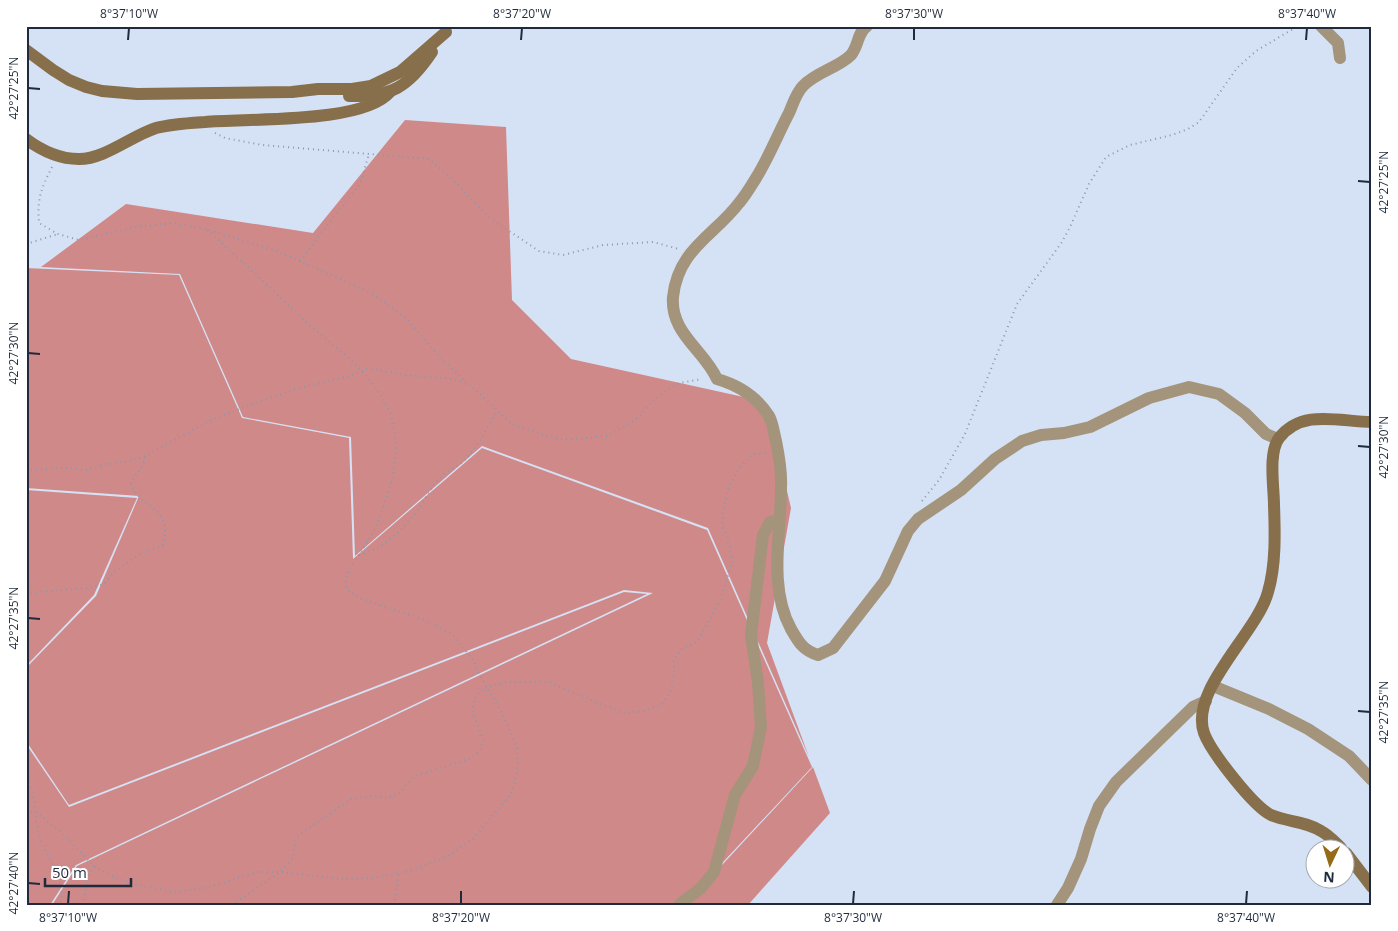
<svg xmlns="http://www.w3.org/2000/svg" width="1398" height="931" viewBox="0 0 1398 931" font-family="'Open Sans',sans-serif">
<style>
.forest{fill:#d08989}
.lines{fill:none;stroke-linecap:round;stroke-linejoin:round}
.path{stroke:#8b97aa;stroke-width:2;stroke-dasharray:1 4;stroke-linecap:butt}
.street{stroke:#a4947b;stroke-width:12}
.secondary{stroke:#866f4a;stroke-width:12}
.ticks{fill:none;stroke:#1f2b3d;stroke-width:2}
.neatline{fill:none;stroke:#1f2b3d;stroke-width:2}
.ticks-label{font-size:12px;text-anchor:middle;fill:#1f2b3d}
</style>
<rect width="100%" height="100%" fill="#d5e2f5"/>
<g class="forest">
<path d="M 405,120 L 506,127 L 512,300 L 571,359 L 766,402 L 791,508 L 767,643 L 809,757 L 708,528 L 482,446 L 355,556 L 351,437 L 243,417 L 180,274 L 41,267 L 126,204 L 313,233 Z"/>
<path d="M 26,268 L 179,275 L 242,418 L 349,438 L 353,559 L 482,448 L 707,530 L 812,767 L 683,905 L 52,905 L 77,866 L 653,593 L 624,590 L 69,805 L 26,741 L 26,668 L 96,596 L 139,496 L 26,488 Z"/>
<path d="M 26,490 L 137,498 L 94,595 L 26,666 Z"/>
<path d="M 624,592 L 647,594 L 76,865 L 50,905 L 26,905 L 26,744 L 69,807 Z"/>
<path d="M 813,767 L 830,813 L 748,905 L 685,905 Z"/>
</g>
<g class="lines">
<g class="path">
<path d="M 215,133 L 225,138 L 262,145 L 429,159 L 449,176 L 491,219 L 539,251 L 563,255 L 603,245 L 653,242 L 679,249"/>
<path d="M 52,167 C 41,189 37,198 39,223 L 58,234 L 79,240 L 135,227 L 173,223 L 206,229 L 277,251 L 373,294 L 406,318 L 436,353 L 466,382"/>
<path d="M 26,244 L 58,234"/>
<path d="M 300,261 L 360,184 L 369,154"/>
<path d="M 26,470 L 67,468 L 86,470 L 106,464 L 131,461 L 145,456 L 215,418 L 295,389 L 350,376 L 369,368 L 406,375 L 451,379 L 468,383 L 510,423 L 543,435 L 558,439 L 574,439 L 608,436 L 627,425 L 641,415 L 652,401 L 667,390 L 679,383 L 702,379"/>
<path d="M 922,501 L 939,480 L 965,434 L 1017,304 L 1062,242 L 1070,227 L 1089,184 L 1106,157 L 1130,145 L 1172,135 L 1188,129 L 1199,122 L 1237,68 L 1256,51 L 1298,26"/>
<path d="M 359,555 C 378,551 396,536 409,521 C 421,508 428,490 441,477 C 447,471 456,468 463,462 C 477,447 487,429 497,411"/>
<path d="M 26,593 L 89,588 L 104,584 L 113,573 L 141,553 L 163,545 C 174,503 136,508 131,483 L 143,465 L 145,457"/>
<path d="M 26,778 C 37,795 34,812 38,831 C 44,856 68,878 60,905"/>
<path d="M 26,811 L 36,812 L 64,835 L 94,866 L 114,877 L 133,884 L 175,892 L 209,887 L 258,872 L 280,872 L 342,879 L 372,878 L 405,872 L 445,858 L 473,839 L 511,794 L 515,782 L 518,764 L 517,747 L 503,715 L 479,674 L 474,661 L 452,634 L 422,619 L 362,599 L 347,590 C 346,586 345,583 346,579 C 350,565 361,553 368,540 C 375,529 380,517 384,505 C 394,478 400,450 392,420 C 379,376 335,348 303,319 C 271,289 239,258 206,229"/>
<path d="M 82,905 L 89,874 L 94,866"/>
<path d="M 232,905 L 280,872 L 293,858 L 296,837 L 351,799 L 371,796 L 388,798 L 400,793 L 413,777 L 436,769 L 468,760 L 480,751 L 483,740 L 472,710 L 476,695 L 486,687 L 507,682 L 548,682 L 623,713 L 644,711 L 661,705 L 671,690 L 674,673 L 674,660 L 681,649 L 697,642 L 722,596 L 732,562 L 730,547 L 722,524 L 724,507 L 729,487 L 739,468 L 753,454 L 766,453"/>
<path d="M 394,905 L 399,873"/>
</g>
<g class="street">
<path d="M 867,26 C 857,33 859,45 851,55 C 838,68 816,72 803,86 C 796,93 793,104 789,113 C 778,134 769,157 756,178 C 751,186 746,195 739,203 C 714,236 678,249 673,297 C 670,333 704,350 717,379 C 738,385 757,397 769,416 C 773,423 774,434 776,441 C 779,456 782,472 781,487 C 781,533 768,587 791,629 C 799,643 803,650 818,655 L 833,648 L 885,581 L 908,531 L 918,519 L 961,490 L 995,459 L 1022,441 L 1041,435 L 1064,433 L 1090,427 L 1149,398 L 1189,387 L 1219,394 L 1245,413 L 1266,434 L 1278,439"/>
<path d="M 1321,26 L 1338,43 L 1340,58"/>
<path d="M 1213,686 L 1269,709 L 1308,729 L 1349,756 L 1372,780"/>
<path d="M 679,905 L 701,888 L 714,872 L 735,795 L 753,766 L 761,727 L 758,683 L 751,635 L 763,535 L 770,522 L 779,520"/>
<path d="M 1057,905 L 1068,888 L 1081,859 L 1090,829 L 1099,806 L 1116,782 L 1193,707 L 1206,701"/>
</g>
<g class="secondary">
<path d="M 26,50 L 53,70 L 69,80 L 86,87 L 102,91 L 137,94 L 292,92 L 318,89 L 352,89 L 371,86 L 400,72 L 446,32"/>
<path d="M 349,96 C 391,97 408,88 432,52"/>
<path d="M 26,139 C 42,151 59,159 79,159 C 105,159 131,136 156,128 C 171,124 190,123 205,122 C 248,118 363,124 390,92"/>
<path d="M 1341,848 C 1335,842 1329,835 1321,831 C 1306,821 1287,822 1271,815 C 1253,806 1211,752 1204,733 C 1189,690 1257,633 1268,592 C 1276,565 1275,533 1274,505 C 1274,487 1268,453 1279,438 C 1303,408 1340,422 1372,422"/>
<path d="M 1346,853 L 1372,887"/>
</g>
</g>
<path class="ticks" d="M 128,40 L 129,28M 521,40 L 522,28M 914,40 L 914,28M 1306,40 L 1307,28M 28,88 L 40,89M 1358,181 L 1370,182M 28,353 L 40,354M 1358,446 L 1370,447M 28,618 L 40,619M 1358,711 L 1370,712M 28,883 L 40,884M 68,904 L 69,891M 461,904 L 461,891M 853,904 L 854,891M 1246,904 L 1247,891"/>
<rect width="1398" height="931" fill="none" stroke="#ffffff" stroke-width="55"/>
<g transform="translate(1330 864) rotate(184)"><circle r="24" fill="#ffffff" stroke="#a5aab1"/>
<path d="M0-4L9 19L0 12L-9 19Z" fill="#966b17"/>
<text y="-8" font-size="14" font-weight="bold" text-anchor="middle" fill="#1f2b3d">N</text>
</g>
<path d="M45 878v8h86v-8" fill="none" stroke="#1f2b3d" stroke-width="2.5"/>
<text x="52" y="878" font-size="15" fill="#1f2b3d" stroke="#ffffff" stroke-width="4" paint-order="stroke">50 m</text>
<rect x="28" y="28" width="1342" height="876" class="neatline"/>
<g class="ticks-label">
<text x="129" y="18">8°37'10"W</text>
<text x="522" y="18">8°37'20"W</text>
<text x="914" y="18">8°37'30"W</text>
<text x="1307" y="18">8°37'40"W</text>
<text transform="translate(14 88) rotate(-90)" y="4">42°27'25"N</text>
<text transform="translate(1384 182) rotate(-90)" y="4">42°27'25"N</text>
<text transform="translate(14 353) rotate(-90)" y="4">42°27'30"N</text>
<text transform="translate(1384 447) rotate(-90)" y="4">42°27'30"N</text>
<text transform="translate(14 618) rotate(-90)" y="4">42°27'35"N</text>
<text transform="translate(1384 712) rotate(-90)" y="4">42°27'35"N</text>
<text transform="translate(14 883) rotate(-90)" y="4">42°27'40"N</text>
<text x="68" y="922">8°37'10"W</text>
<text x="461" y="922">8°37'20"W</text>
<text x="853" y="922">8°37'30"W</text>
<text x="1246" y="922">8°37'40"W</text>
</g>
</svg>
